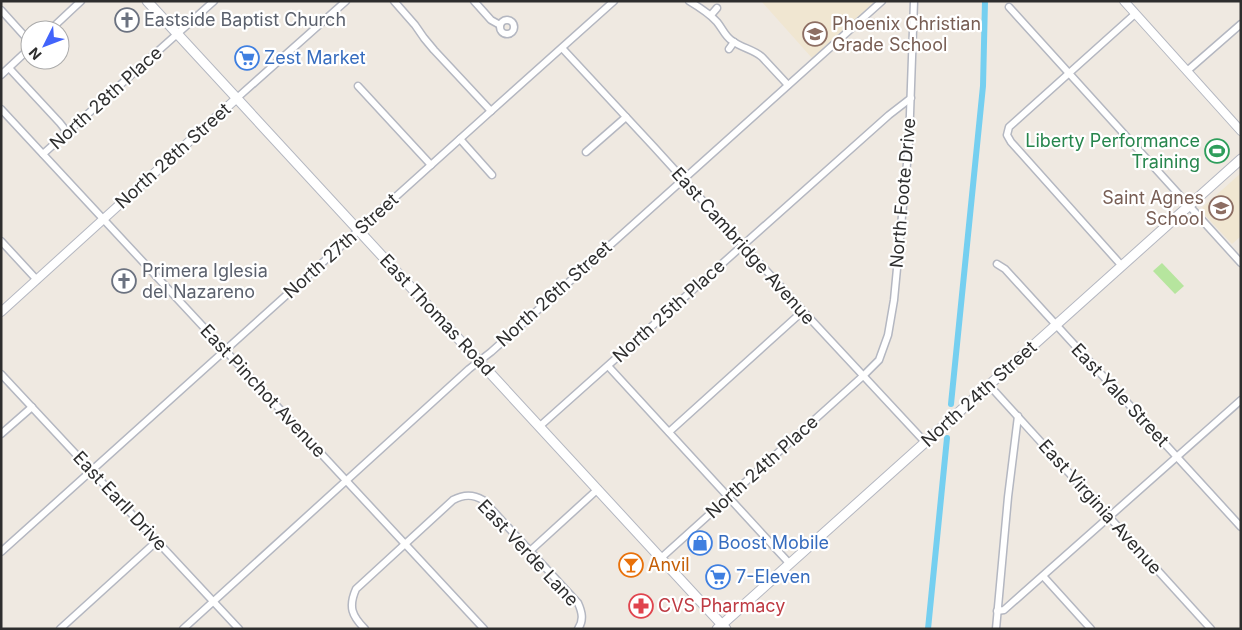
<svg xmlns="http://www.w3.org/2000/svg" width="1242" height="630" viewBox="0 0 1242 630" font-family="Inter,sans-serif">
<style>
.education{fill:#f0e6d1}
.green{fill:#b6e59e}
.lines{fill:none;stroke-linecap:round;stroke-linejoin:round}
.canal{stroke:#75cff0;stroke-width:6}
.minor-casing{stroke:#b4b7c1;stroke-width:9}
.tertiary-casing{stroke:#b4b7c1;stroke-width:10}
.secondary-casing{stroke:#b4b7c1;stroke-width:11}
.minor{stroke:#fff;stroke-width:6}
.tertiary{stroke:#fff;stroke-width:8}
.secondary{stroke:#fff;stroke-width:9}
.labels{text-anchor:middle;stroke-width:4.5;stroke-linejoin:round;paint-order:stroke}
.worship-label{font-size:18px;fill:#5b616d;stroke:#fff;text-anchor:start}
.education-label{font-size:18px;fill:#785e54;stroke:#fff;text-anchor:start}
.shop-label{font-size:18px;fill:#366cbe;stroke:#fff;text-anchor:start}
.street-label{font-size:18px;fill:#2e2e2e;stroke:#fff}
.leisure-label{font-size:18px;fill:#27864d;stroke:#fff;text-anchor:end}
.food-label{font-size:18px;fill:#c56008;stroke:#fff;text-anchor:start}
.health-label{font-size:18px;fill:#be3a42;stroke:#fff;text-anchor:start}
</style>
<rect width="100%" height="100%" fill="#efe9e1"/>
<g class="education">
<path d="M 761,1 L 876,1 L 812,58 Z"/>
<path d="M 1241,173 L 1241,236 L 1232,244 L 1202,212 L 1201,209 L 1203,207 Z"/>
</g>
<path class="green" d="M 1162,263 L 1184,286 L 1175,294 L 1153,271 Z"/>
<g class="lines">
<g class="canal">
<path d="M 951,404 L 983,86 L 985,1"/>
<path d="M 928,629 L 947,438"/>
</g>
<g class="minor-casing">
<g id="minor">
<path d="M 394,1 L 415,25 L 424,38 L 434,50 L 491,111"/>
<path d="M 474,1 L 491,20 L 500,25"/>
<path d="M 689,1 C 699,7 709,13 717,22 C 722,28 725,36 731,40 C 741,48 753,49 762,57 L 788,85"/>
<path d="M 1009,7 L 1241,263"/>
<path d="M 1,10 L 30,42"/>
<path d="M 711,15 L 717,8"/>
<circle cx="507" cy="27" r="7"/>
<path d="M 50,30 L 81,1"/>
<path d="M 562,48 L 654,147 L 803,311 L 925,442"/>
<path d="M 729,49 L 734,42"/>
<path d="M 9,68 L 60,123 L 67,132"/>
<path d="M 1187,71 L 1241,24"/>
<path d="M 1,75 L 30,48"/>
<path d="M 358,86 L 431,165"/>
<path d="M 237,98 L 346,1"/>
<path d="M 1,109 C 161,283 324,455 484,629"/>
<path d="M 460,139 L 492,175"/>
<path d="M 586,152 L 626,117"/>
<path d="M 43,154 L 214,1"/>
<path d="M 1,241 L 37,280"/>
<path d="M 997,264 L 1005,269 L 1241,527"/>
<path d="M 1122,266 L 1011,142 L 1007,135 L 1009,127 L 1135,14"/>
<path d="M 608,366 L 789,563"/>
<path d="M 1,374 L 239,629"/>
<path d="M 989,385 L 1211,629"/>
<path d="M 540,426 L 889,115 L 911,98"/>
<path d="M 669,432 L 803,311"/>
<path d="M 1,434 L 32,407"/>
<path d="M 530,551 L 598,489"/>
<path d="M 1,552 L 491,111 L 614,1"/>
<path d="M 661,558 L 863,376 L 879,360 L 888,335 L 894,300 L 909,142 L 914,1"/>
<path d="M 1043,576 L 1091,629"/>
<path d="M 997,611 L 1004,610 L 1241,400"/>
<path d="M 60,629 L 157,541"/>
<path d="M 183,629 L 469,369 L 491,352 L 882,1"/>
<path d="M 365,629 C 352,616 348,607 356,589 L 453,500 C 464,494 473,494 483,500 L 578,603 C 582,612 584,620 578,629"/>
<path d="M 996,629 L 1008,497 L 1018,416"/>
</g>
</g>
<g class="tertiary-casing">
<g id="tertiary">
<path d="M 1124,1 L 1241,131"/>
<path d="M 1,312 L 237,98"/>
</g>
</g>
<g class="secondary-casing">
<g id="secondary">
<path d="M 147,1 L 726,629"/>
<path d="M 717,629 C 891,472 1067,317 1241,159"/>
</g>
</g>
<use href="#minor" class="minor"/>
<use href="#tertiary" class="tertiary"/>
<use href="#secondary" class="secondary"/>
</g>
<defs>
<g id="church-ring" transform="scale(1.25)"><circle r="9.5" fill="#fff" stroke="#6b7280" stroke-width="1.5"/><path d="M-1.2-6h2.4v3.5h3.3v2.4h-3.3V6h-2.4V-.1h-3.3v-2.4h3.3Z" fill="#6b7280"/></g>
<g id="school-ring" transform="scale(1.25)"><circle r="9.5" fill="#fff" stroke="#8d6e63" stroke-width="1.5"/><path d="M0-5L7-2L0 1L-7-2ZM-4 1L0 2.5L4 1V4Q0 6-4 4Z" fill="#8d6e63"/></g>
<g id="supermarket-ring" transform="scale(1.25)"><circle r="9.5" fill="#fff" stroke="#3f7fe0" stroke-width="1.5"/><path d="M-6-5.5h2.5l.6 2H6L4.5 2H-2.5L-4.4-4H-6ZM-1.5 3.2a1.3 1.3 0 1 0 .1 0ZM3 3.2a1.3 1.3 0 1 0 .1 0Z" fill="#3f7fe0"/></g>
<g id="stadium-ring" transform="scale(1.25)"><circle r="9.5" fill="#fff" stroke="#2e9e5b" stroke-width="1.5"/><path d="M0-5a6.5 5 0 1 0 0 10a6.5 5 0 1 0 0-10ZM-3.5-1.8h7v3.6h-7Z" fill="#2e9e5b"/></g>
<g id="shop-ring" transform="scale(1.25)"><circle r="9.5" fill="#fff" stroke="#3f7fe0" stroke-width="1.5"/><path d="M-5-2.5h2.3a2.7 3.5 0 0 1 5.4 0H5L5.5 6h-11ZM-1.5-2.5h3a1.5 2.3 0 0 0-3 0Z" fill="#3f7fe0"/></g>
<g id="bar-ring" transform="scale(1.25)"><circle r="9.5" fill="#fff" stroke="#e8710a" stroke-width="1.5"/><path d="M-6-5H6L.8 .8V4.5H3.5V6h-7V4.5H-.8V.8Z" fill="#e8710a"/></g>
<g id="pharmacy-ring" transform="scale(1.25)"><circle r="9.5" fill="#fff" stroke="#e0444e" stroke-width="1.5"/><path d="M-2-6h4v4h4v4h-4v4h-4v-4h-4v-4h4Z" fill="#e0444e"/></g>
</defs>
<g fill-rule="evenodd">
<use href="#church-ring" x="127" y="20"/>
<use href="#school-ring" x="815" y="34"/>
<use href="#supermarket-ring" x="247" y="58"/>
<use href="#stadium-ring" x="1217" y="151"/>
<use href="#school-ring" x="1221" y="208"/>
<use href="#church-ring" x="124" y="281"/>
<use href="#shop-ring" x="700" y="543"/>
<use href="#bar-ring" x="631" y="565"/>
<use href="#supermarket-ring" x="718" y="577"/>
<use href="#pharmacy-ring" x="641" y="606"/>
</g>
<g class="labels">
<g class="worship-label">
<text x="144" y="26">Eastside Baptist Church</text>
<text x="142" y="277">Primera Iglesia<tspan x="142" dy="21">del Nazareno</tspan></text>
</g>
<g class="education-label">
<text x="832" y="30">Phoenix Christian<tspan x="832" dy="21">Grade School</tspan></text>
<text x="1204" y="204" text-anchor="end">Saint Agnes<tspan x="1204" dy="21">School</tspan></text>
</g>
<g class="shop-label">
<text x="264" y="64">Zest Market</text>
<text x="718" y="549">Boost Mobile</text>
<text x="736" y="583">7-Eleven</text>
</g>
<g class="street-label">
<text transform="translate(106 98) rotate(-42)" y="6">North 28th Place</text>
<text transform="translate(173 156) rotate(-42)" y="6">North 28th Street</text>
<text transform="translate(903 193) rotate(-85)" y="6">North Foote Drive</text>
<text transform="translate(341 246) rotate(-42)" y="6">North 27th Street</text>
<text transform="translate(743 246) rotate(48)" y="6">East Cambridge Avenue</text>
<text transform="translate(554 294) rotate(-42)" y="6">North 26th Street</text>
<text transform="translate(669 311) rotate(-42)" y="6">North 25th Place</text>
<text transform="translate(437 315) rotate(47)" y="6">East Thomas Road</text>
<text transform="translate(263 391) rotate(47)" y="6">East Pinchot Avenue</text>
<text transform="translate(979 394) rotate(-42)" y="6">North 24th Street</text>
<text transform="translate(1120 395) rotate(47)" y="6">East Yale Street</text>
<text transform="translate(762 467) rotate(-42)" y="6">North 24th Place</text>
<text transform="translate(120 501) rotate(47)" y="6">East Earll Drive</text>
<text transform="translate(1100 507) rotate(48)" y="6">East Virginia Avenue</text>
<text transform="translate(528 553) rotate(47)" y="6">East Verde Lane</text>
</g>
<g class="leisure-label">
<text x="1200" y="147">Liberty Performance<tspan x="1200" dy="21">Training</tspan></text>
</g>
<g class="food-label">
<text x="648" y="571">Anvil</text>
</g>
<g class="health-label">
<text x="658" y="612">CVS Pharmacy</text>
</g>
</g>
<rect width="1242" height="630" fill="none" stroke="#2e2e2e" stroke-width="5"/>
<g transform="translate(45 45) rotate(228)"><circle r="24" fill="#ffffff" stroke="#ababab"/>
<path d="M0-4L9 19L0 12L-9 19Z" fill="#4264fb"/>
<text y="-8" font-size="14" font-weight="bold" text-anchor="middle" fill="#2e2e2e">N</text>
</g>
</svg>
